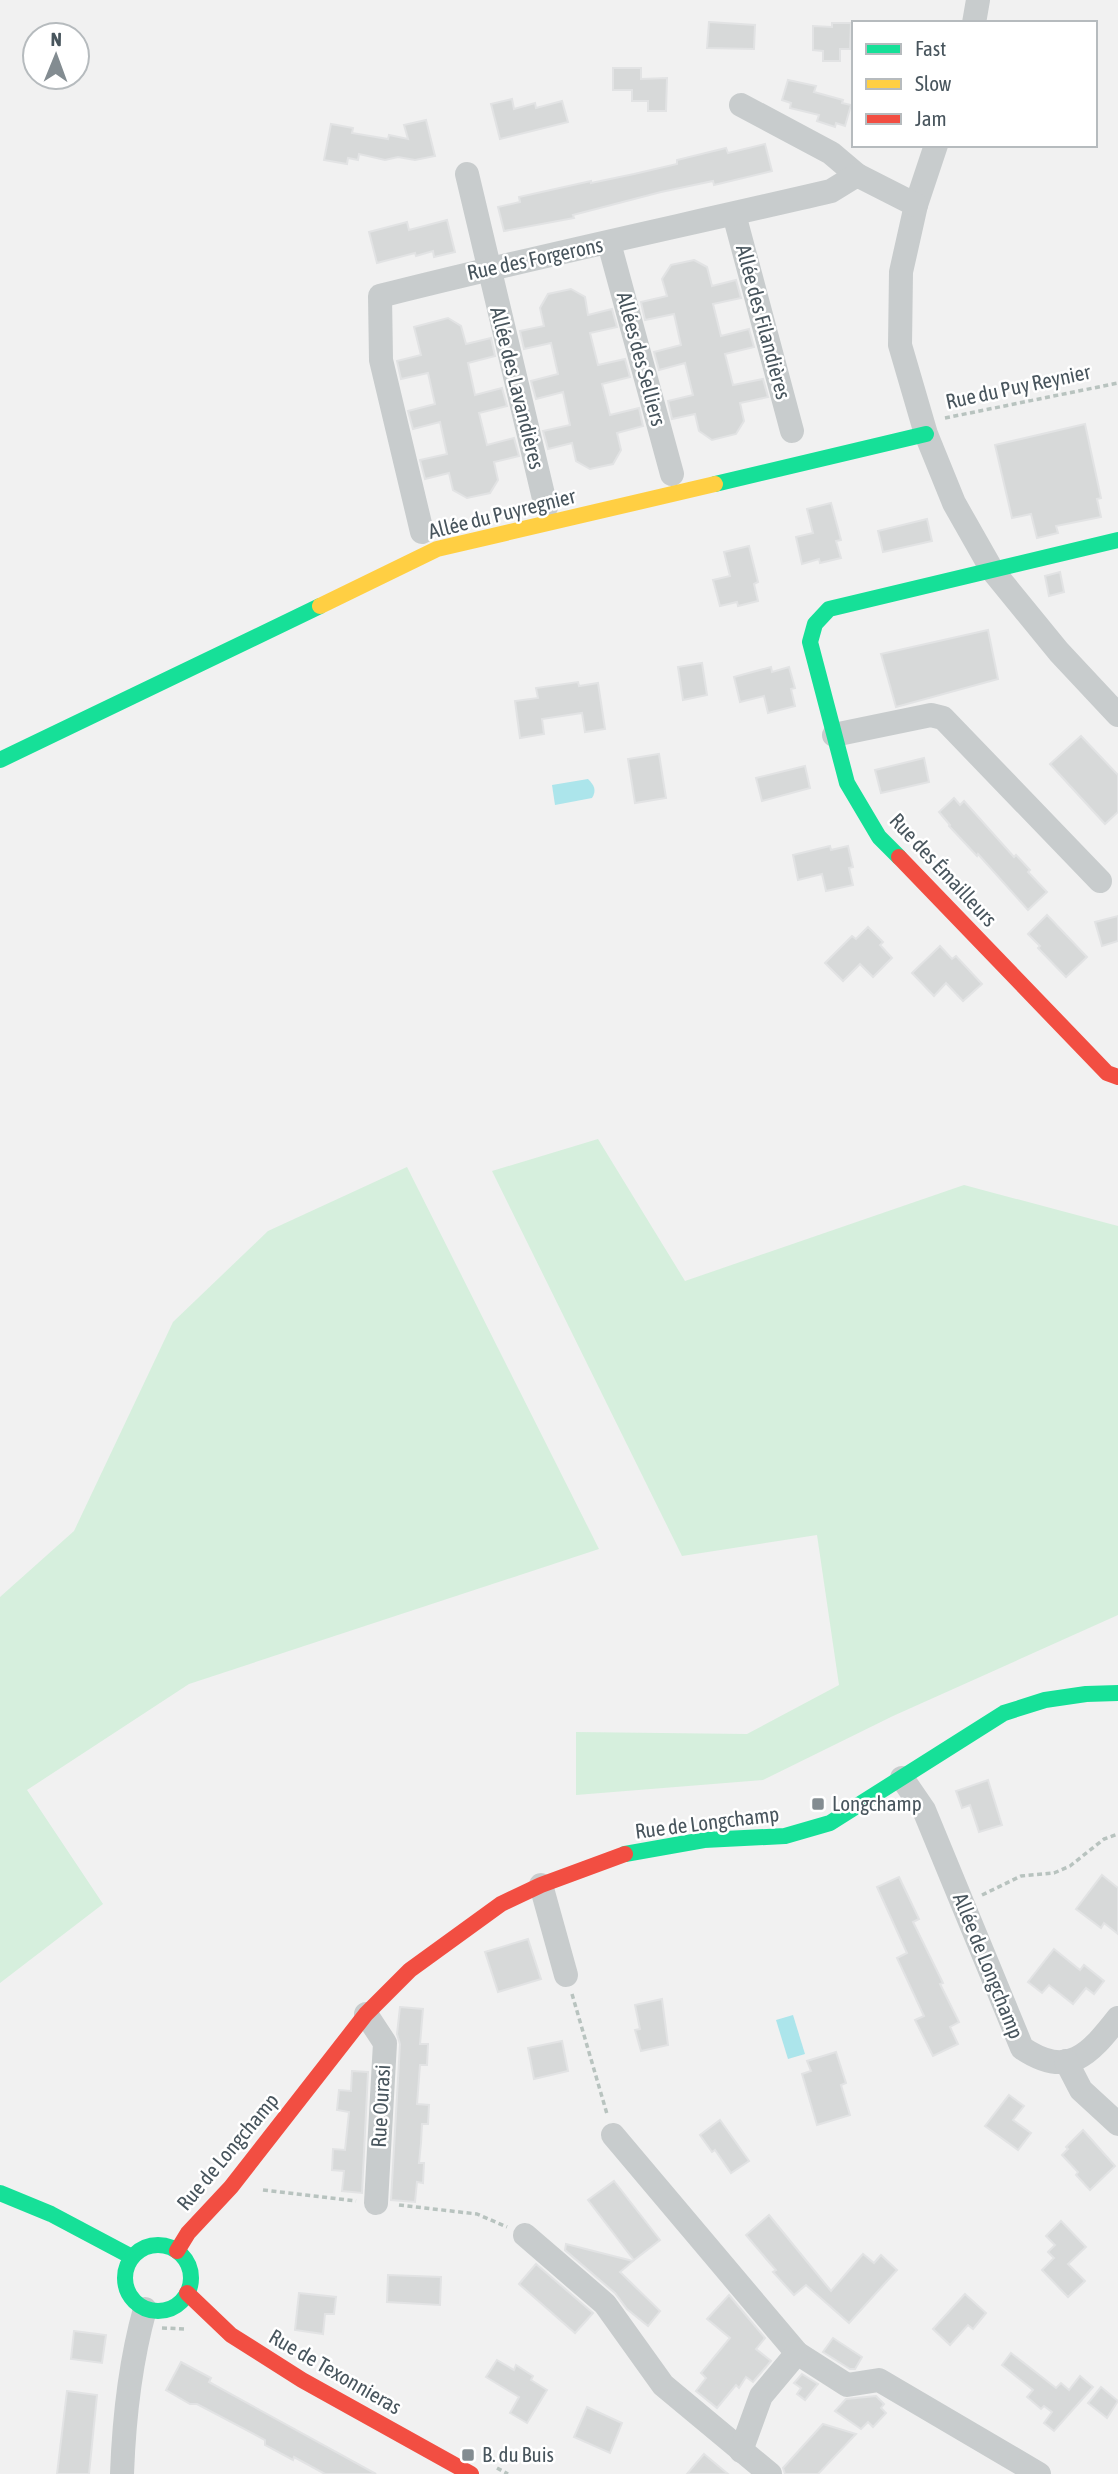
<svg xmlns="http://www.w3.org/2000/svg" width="1118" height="2474" viewBox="0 0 1118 2474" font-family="'Asap Condensed',sans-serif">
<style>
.green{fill:#d6efdd}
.water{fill:#ace5eb}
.building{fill:#d7d9d9;stroke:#e2e3e4;stroke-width:2}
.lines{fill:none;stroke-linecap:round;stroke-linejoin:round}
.path{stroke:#b8c3bf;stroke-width:3.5;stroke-dasharray:5 3.5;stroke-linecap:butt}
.street{stroke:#c8cccd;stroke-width:24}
.fast{stroke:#16e098;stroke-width:16}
.slow{stroke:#ffcf43;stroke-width:16}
.jam{stroke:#f24e42;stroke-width:16}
.poi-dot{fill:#838c91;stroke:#fff;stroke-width:2.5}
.labels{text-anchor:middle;stroke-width:5;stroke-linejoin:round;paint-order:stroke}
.street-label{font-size:21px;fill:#48555d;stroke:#fff}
.poi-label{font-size:21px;fill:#48555d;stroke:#fff;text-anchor:start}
</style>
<rect width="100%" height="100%" fill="#f1f1f1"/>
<g class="green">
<path d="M 598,1139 L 685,1281 L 964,1185 L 1118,1226 L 1118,1615 L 893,1716 L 763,1780 L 576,1795 L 576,1732 L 747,1734 L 839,1685 L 817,1535 L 682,1556 L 492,1171 Z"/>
<path d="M 407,1167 L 599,1549 L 189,1684 L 27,1790 L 103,1904 L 0,1983 L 0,1597 L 74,1531 L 173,1322 L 268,1231 Z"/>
</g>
<g class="water">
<path d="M 588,779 C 594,785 597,790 592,798 L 555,805 L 552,785 Z"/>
<path d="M 793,2015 L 805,2054 L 788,2059 L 776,2020 Z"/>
</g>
<g class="building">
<path d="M 709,22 L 755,25 L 754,49 L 707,48 Z"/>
<path d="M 832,23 L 851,23 L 850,49 L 840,49 L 840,61 L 823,61 L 823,51 L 813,50 L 813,26 L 832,27 Z"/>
<path d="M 613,68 L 641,68 L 641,79 L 667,78 L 666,111 L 648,111 L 648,101 L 632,101 L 632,90 L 613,90 Z"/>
<path d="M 788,80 L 816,86 L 814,92 L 843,100 L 842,103 L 851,105 L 845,126 L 836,123 L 835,127 L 817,121 L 819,115 L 790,108 L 791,103 L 782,100 Z"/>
<path d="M 512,99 L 514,109 L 535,103 L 536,108 L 562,101 L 568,122 L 500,139 L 491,104 Z"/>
<path d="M 426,120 L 435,156 L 415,160 L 398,157 L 385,160 L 359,154 L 358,160 L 348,158 L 347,164 L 324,160 L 331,124 L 353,128 L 352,133 L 388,139 L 389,135 L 408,139 L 404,125 Z"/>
<path d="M 765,144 L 772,171 L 714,185 L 713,181 L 661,192 L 573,215 L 574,218 L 504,231 L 498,207 L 520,202 L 519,197 L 591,181 L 591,183 L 634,174 L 677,164 L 677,160 L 726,148 L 728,153 Z"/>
<path d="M 447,220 L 455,252 L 434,257 L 433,251 L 416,256 L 415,253 L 377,263 L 369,232 L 407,222 L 409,230 Z"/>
<path d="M 694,260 L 707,267 L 712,286 L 736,280 L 741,298 L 713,304 L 721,336 L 749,329 L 754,347 L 725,354 L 733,385 L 763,379 L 768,397 L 740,403 L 744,421 L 736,434 L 712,440 L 699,431 L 695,414 L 672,419 L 668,401 L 693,395 L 685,363 L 659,370 L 654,352 L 681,345 L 674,314 L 645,320 L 641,302 L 667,296 L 662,279 L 671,265 Z"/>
<path d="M 571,289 L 585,297 L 588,315 L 612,309 L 617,327 L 590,333 L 598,365 L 625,359 L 630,377 L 602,384 L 610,415 L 639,408 L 643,426 L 617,433 L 621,450 L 613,464 L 590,469 L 576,461 L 572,443 L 548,449 L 543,431 L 570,425 L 563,392 L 536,399 L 531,381 L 558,374 L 551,343 L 524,349 L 520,331 L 544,326 L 540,308 L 548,294 Z"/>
<path d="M 448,318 L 461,326 L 466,344 L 491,338 L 495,356 L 468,363 L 475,395 L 502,388 L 507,406 L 479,413 L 487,445 L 514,438 L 519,456 L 494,462 L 498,480 L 490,493 L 467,498 L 453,490 L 449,473 L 425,479 L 420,460 L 447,454 L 440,422 L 413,429 L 408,411 L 435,404 L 428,373 L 401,379 L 397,361 L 421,355 L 414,327 Z"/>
<path d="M 1085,424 L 1101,498 L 1097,499 L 1101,517 L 1056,526 L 1058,533 L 1037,538 L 1031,514 L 1012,518 L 995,445 Z"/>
<path d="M 831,503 L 841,540 L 836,541 L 841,558 L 820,563 L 819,559 L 802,564 L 796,537 L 813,533 L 807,509 Z"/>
<path d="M 927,519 L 932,541 L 883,552 L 878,531 Z"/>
<path d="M 749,546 L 758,582 L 754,584 L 758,601 L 738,606 L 737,602 L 720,606 L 713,580 L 730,576 L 724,552 Z"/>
<path d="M 1060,572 L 1064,592 L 1049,596 L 1045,576 Z"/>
<path d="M 988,630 L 998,679 L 896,707 L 881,654 Z"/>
<path d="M 702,663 L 707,695 L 683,700 L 678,667 Z"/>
<path d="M 771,667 L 772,672 L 789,667 L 795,688 L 791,689 L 795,706 L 768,713 L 764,696 L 740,702 L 734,677 Z"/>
<path d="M 578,682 L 579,686 L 598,683 L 605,729 L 585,732 L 582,713 L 542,719 L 544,734 L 520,738 L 515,701 L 538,698 L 536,688 Z"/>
<path d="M 1081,736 L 1118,775 L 1118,812 L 1105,824 L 1050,764 Z"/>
<path d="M 659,754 L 666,798 L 635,803 L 628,759 Z"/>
<path d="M 924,758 L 929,782 L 881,793 L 875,770 Z"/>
<path d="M 805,766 L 810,788 L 762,801 L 756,778 Z"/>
<path d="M 954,798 L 960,805 L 964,801 L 1014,857 L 1016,855 L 1030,870 L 1028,872 L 1047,892 L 1028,910 L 978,854 L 977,856 L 949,826 L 950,825 L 939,812 Z"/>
<path d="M 830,846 L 831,850 L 848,846 L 853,867 L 849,868 L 853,885 L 826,891 L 822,874 L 798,880 L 793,855 Z"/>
<path d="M 1047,915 L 1087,957 L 1066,977 L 1038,948 L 1040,946 L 1028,934 Z"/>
<path d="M 1118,916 L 1118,941 L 1102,946 L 1095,922 Z"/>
<path d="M 868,927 L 883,942 L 880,945 L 892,958 L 873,977 L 860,964 L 843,981 L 825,963 L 852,936 L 856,939 Z"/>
<path d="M 940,946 L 952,959 L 956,956 L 982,984 L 963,1001 L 946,983 L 934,996 L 912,973 Z"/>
<path d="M 988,1780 L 1002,1825 L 979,1832 L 970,1805 L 962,1808 L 956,1791 Z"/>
<path d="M 1102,1875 L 1118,1888 L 1118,1934 L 1104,1923 L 1101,1928 L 1076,1909 Z"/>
<path d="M 899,1877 L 919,1919 L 913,1922 L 943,1983 L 940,1984 L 959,2022 L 950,2027 L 958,2044 L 933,2056 L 915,2020 L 924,2016 L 897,1958 L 907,1953 L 877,1887 Z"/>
<path d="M 528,1939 L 541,1979 L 498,1992 L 485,1952 Z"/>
<path d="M 1054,1949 L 1080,1970 L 1084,1965 L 1104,1981 L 1094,1994 L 1086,1988 L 1073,2004 L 1049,1985 L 1042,1993 L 1028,1982 Z"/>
<path d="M 662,1999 L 668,2045 L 641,2051 L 635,2030 L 640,2029 L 635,2005 Z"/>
<path d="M 400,2007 L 423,2009 L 420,2044 L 428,2044 L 427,2065 L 420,2065 L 417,2104 L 429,2105 L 428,2124 L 422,2124 L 421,2143 L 419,2163 L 424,2163 L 423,2183 L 417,2182 L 415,2202 L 391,2200 L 400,2044 L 397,2034 Z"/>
<path d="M 562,2041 L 568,2071 L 534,2079 L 528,2048 Z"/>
<path d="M 836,2052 L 846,2083 L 841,2085 L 850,2115 L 817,2125 L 802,2074 L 811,2071 L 807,2061 Z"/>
<path d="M 352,2071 L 368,2072 L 362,2193 L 342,2191 L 344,2171 L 332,2170 L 333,2149 L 345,2150 L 349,2112 L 337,2110 L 339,2090 L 351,2091 Z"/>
<path d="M 1009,2095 L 1024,2106 L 1013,2120 L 1031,2133 L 1018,2150 L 985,2126 Z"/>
<path d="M 720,2120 L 749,2161 L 731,2173 L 715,2150 L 712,2152 L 700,2135 Z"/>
<path d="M 1083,2130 L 1115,2166 L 1090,2190 L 1076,2175 L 1078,2172 L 1062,2155 L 1068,2149 L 1066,2147 Z"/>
<path d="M 614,2181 L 660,2240 L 634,2260 L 588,2200 Z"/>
<path d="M 769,2215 L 831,2291 L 863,2254 L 874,2263 L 881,2255 L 897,2270 L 849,2323 L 806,2285 L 794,2295 L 773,2272 L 776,2270 L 768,2261 L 746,2235 Z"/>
<path d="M 1061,2221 L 1086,2247 L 1068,2264 L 1085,2281 L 1068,2297 L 1042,2270 L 1054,2258 L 1048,2252 L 1055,2245 L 1046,2236 Z"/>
<path d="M 566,2244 L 633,2261 L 620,2272 L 660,2311 L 648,2326 L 627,2309 L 615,2293 L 565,2250 Z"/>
<path d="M 536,2264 L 593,2313 L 575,2333 L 519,2284 Z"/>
<path d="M 388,2275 L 441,2277 L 440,2305 L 387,2302 Z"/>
<path d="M 299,2293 L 336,2297 L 334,2314 L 325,2314 L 323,2334 L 295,2330 Z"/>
<path d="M 965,2294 L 986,2313 L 973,2329 L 968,2325 L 950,2345 L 933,2329 Z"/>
<path d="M 729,2295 L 765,2338 L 756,2349 L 771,2361 L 753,2382 L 746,2377 L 739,2388 L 736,2385 L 717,2408 L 696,2391 L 706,2378 L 701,2373 L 730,2338 L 707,2319 Z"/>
<path d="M 74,2331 L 106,2335 L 102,2363 L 71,2359 Z"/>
<path d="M 833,2338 L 862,2357 L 855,2369 L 850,2369 L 823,2352 Z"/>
<path d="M 1011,2353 L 1056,2388 L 1061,2383 L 1069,2390 L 1080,2376 L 1093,2387 L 1054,2431 L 1044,2423 L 1052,2412 L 1044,2406 L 1041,2409 L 1027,2397 L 1033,2390 L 1002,2365 Z"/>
<path d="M 497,2360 L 514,2370 L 516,2365 L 533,2376 L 531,2380 L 547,2390 L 527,2423 L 510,2413 L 519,2397 L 486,2377 Z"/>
<path d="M 181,2362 L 211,2378 L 209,2382 L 376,2474 L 325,2474 L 294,2457 L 293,2460 L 265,2445 L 265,2440 L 197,2404 L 190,2404 L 166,2390 Z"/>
<path d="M 802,2374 L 818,2384 L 805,2400 L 797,2394 L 801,2388 L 794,2383 Z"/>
<path d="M 1101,2387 L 1118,2401 L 1107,2418 L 1088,2403 Z"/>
<path d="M 67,2391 L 97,2395 L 89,2474 L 57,2474 Z"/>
<path d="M 876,2396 L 884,2404 L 881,2408 L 886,2413 L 873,2427 L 868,2422 L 861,2429 L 835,2411 L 846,2399 Z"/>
<path d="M 587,2407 L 622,2423 L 610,2453 L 574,2437 Z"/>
<path d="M 823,2424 L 856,2434 L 818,2474 L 785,2474 L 783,2468 Z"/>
<path d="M 704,2454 L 728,2474 L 687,2474 Z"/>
</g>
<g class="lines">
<g class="path">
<path d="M 945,418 L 1118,383"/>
<path d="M 982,1895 L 1021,1876 L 1054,1873 L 1070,1866 L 1104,1839 L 1118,1834"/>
<path d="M 572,1994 L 607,2114"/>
<path d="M 263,2190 L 356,2201"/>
<path d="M 399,2205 L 477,2214 L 507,2227"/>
<path d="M 162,2328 L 186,2329"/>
<path d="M 497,2468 L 508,2474"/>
</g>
<g class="street">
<path d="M 974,23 L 978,0"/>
<path d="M 741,105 L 831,153 L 857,175"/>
<path d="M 936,145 L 916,205 L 901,272 L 900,345 L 926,434 L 954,503 L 992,570 L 1059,652 L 1118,715"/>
<path d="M 467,174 L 546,507"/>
<path d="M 734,214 L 792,431"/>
<path d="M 609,243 L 672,474"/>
<path d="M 422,532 L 381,360 L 380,296 C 529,258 681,226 831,191 L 857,175 L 916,205"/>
<path d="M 834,735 L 931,715 L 943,718 L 1100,881"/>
<path d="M 902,1778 L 924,1810 L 1022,2048 C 1068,2079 1089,2055 1118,2018"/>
<path d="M 541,1885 L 566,1975"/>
<path d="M 366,2014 L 385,2043 L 376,2203"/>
<path d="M 1066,2061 L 1081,2090 L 1118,2124"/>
<path d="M 613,2135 L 797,2353 L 847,2385 L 879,2380 L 1039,2474"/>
<path d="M 525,2235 L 605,2304 L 663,2385 L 770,2474"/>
<path d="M 741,2451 L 761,2396 L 797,2353"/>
<path d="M 122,2474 C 124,2418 130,2363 145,2309"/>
</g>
<g class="fast">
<path d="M 715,484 L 926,434"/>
<path d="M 0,760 L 320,606"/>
<path d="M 899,857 L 879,837 L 847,783 L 810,642 L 815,624 L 829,609 L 1118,540"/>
<path d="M 625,1854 L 704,1840 L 785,1836 L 830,1823 L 1004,1713 L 1045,1700 L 1086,1694 L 1118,1693"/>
<path d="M 0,2193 L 51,2214 L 132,2257"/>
<circle cx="158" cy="2278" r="33"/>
</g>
<path class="slow" d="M 320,606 L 437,549 L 715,484"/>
<g class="jam">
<path d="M 899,857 L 1107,1073 L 1118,1077"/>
<path d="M 177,2251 L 188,2233 L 231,2187 L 366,2014 L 410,1970 L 501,1904 L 541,1885 L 625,1854"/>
<path d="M 187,2293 L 231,2335 L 302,2380 L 471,2474"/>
</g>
</g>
<g class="poi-dot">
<rect x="811" y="1797" width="14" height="14" rx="3.5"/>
<rect x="461" y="2448" width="14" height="14" rx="3.5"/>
</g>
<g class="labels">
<g class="street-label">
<text transform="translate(535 259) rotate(-12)" y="7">Rue des Forgerons</text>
<text transform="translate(763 322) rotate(75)" y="7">Allée des Filandières</text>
<text transform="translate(641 359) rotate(75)" y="7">Allées des Selliers</text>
<text transform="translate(1018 387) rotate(-12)" y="7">Rue du Puy Reynier</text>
<text transform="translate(517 388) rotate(76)" y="7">Allée des Lavandières</text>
<text transform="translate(502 514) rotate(-14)" y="7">Allée du Puyregnier</text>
<text transform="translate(943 870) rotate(47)" y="7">Rue des Émailleurs</text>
<text transform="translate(707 1823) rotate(-7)" y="7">Rue de Longchamp</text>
<text transform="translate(988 1966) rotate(68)" y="7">Allée de Longchamp</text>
<text transform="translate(381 2106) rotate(-87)" y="7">Rue Ourasi</text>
<text transform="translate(228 2152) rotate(-50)" y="7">Rue de Longchamp</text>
<text transform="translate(335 2372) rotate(30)" y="7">Rue de Texonnieras</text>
</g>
<g class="poi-label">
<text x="832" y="1811">Longchamp</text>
<text x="482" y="2462">B. du Buis</text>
</g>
</g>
<rect x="852" y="21" width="245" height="126" fill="#ffffff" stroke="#b6bbbe" stroke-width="2"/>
<rect x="866" y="44" width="35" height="10" fill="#16e098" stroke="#b6bbbe" stroke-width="2"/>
<text x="915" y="56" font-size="21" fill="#48555d">Fast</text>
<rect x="866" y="79" width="35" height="10" fill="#ffcf43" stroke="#b6bbbe" stroke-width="2"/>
<text x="915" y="91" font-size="21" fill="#48555d">Slow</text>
<rect x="866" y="114" width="35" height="10" fill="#f24e42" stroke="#b6bbbe" stroke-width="2"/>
<text x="915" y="126" font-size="21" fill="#48555d">Jam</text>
<g transform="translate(56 56) rotate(1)"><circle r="33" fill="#ffffff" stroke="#b6bbbe" stroke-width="2"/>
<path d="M0-5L12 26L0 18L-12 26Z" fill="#838c91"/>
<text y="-10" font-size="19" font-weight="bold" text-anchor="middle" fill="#48555d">N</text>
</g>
</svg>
